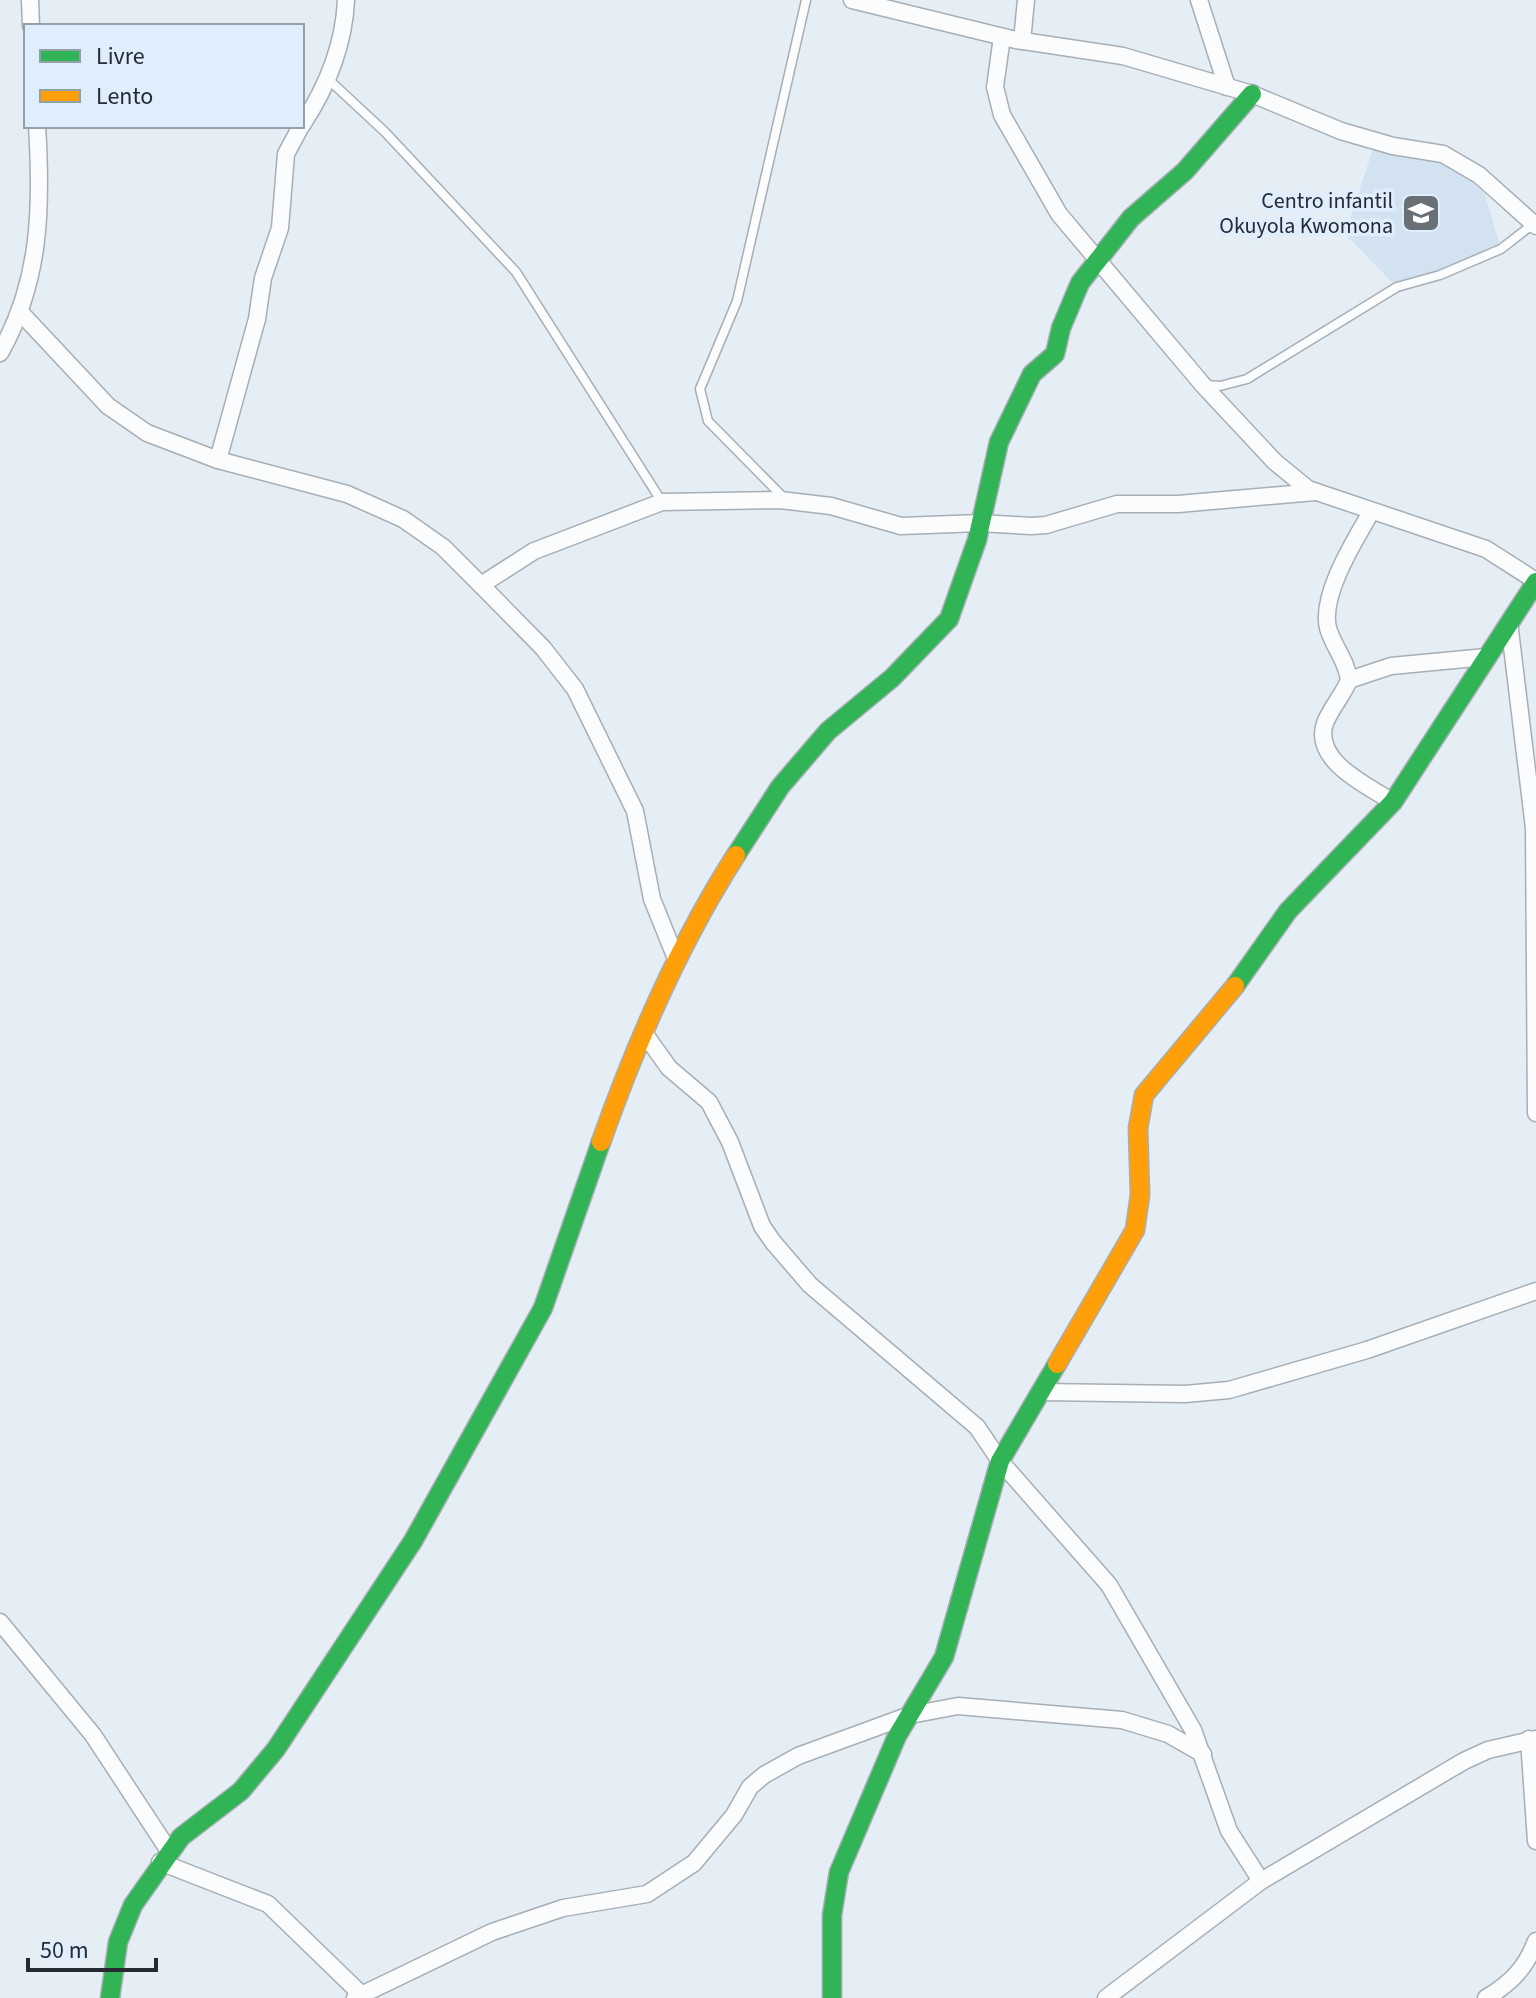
<svg xmlns="http://www.w3.org/2000/svg" width="1536" height="1998" viewBox="0 0 1536 1998" font-family="'Source Sans 3',sans-serif">
<style>
.built{fill:#d3e2f0}
.lines{fill:none;stroke-linecap:round;stroke-linejoin:round}
.lane-casing{stroke:#a7aeb4;stroke-width:11}
.street-casing{stroke:#a7aeb4;stroke-width:19}
.fast-casing{stroke:#a7aeb4;stroke-width:21}
.slow-casing{stroke:#a7aeb4;stroke-width:21}
.lane{stroke:#fbfcfe;stroke-width:8}
.street{stroke:#fbfcfe;stroke-width:16}
.fast{stroke:#30b455;stroke-width:18}
.slow{stroke:#ff9f0a;stroke-width:18}
.labels{text-anchor:middle;stroke-width:7;stroke-linejoin:round;paint-order:stroke}
.poi-label{font-size:22px;fill:#252b30;stroke:#deeefc;text-anchor:end}
</style>
<rect width="100%" height="100%" fill="#e5edf5"/>
<path class="built" d="M 1373,149 L 1428,157 L 1458,170 L 1484,192 L 1501,249 L 1397,287 L 1345,234 Z"/>
<g class="lines">
<g class="lane-casing">
<g id="lane">
<path d="M 328,79 L 385,132 L 516,272 L 662,502"/>
<path d="M 1205,385 L 1220,386 L 1247,379 L 1397,287 L 1440,275 L 1501,249 L 1533,224"/>
<path d="M 785,499 L 708,421 L 700,389 L 737,301 L 806,0"/>
</g>
</g>
<g class="street-casing">
<g id="street">
<path d="M 30,0 L 31,26"/>
<path d="M 852,0 L 1016,40 L 1123,56 L 1252,94 L 1341,131 L 1393,146 L 1443,154 L 1479,175 L 1536,226"/>
<path d="M 1199,0 L 1227,87"/>
<path d="M 1002,37 L 995,87 L 1002,115 L 1059,214 L 1203,385 L 1275,462 L 1308,489 L 1486,549 L 1536,581"/>
<path d="M 1022,41 L 1026,0"/>
<path d="M 302,125 C 327,87 344,45 346,0"/>
<path d="M 20,312 L 108,406 L 147,433 L 218,460 L 347,494 L 403,519 L 443,547 L 481,585 L 543,648 L 575,689 L 635,811 L 652,899 L 677,961"/>
<path d="M 0,353 C 41,281 42,206 37,126"/>
<path d="M 218,460 L 257,319 L 263,278 L 280,228 L 286,154 L 301,126"/>
<path d="M 1371,512 C 1355,540 1320,595 1328,628 C 1333,646 1347,661 1349,680 C 1343,695 1331,708 1325,723 C 1312,761 1368,786 1393,802"/>
<path d="M 481,585 L 534,551 L 662,502 L 780,500 L 831,506 L 901,526 L 980,523 L 1031,526 L 1046,525 L 1117,504 L 1178,504 L 1315,492"/>
<path d="M 1509,622 L 1534,828 L 1536,1113"/>
<path d="M 1349,680 L 1391,666 L 1486,657"/>
<path d="M 644,1033 L 669,1068 L 709,1102 L 730,1142 L 762,1226 L 773,1242 L 810,1285 L 977,1427 L 1000,1461 L 1109,1585 L 1193,1730 L 1229,1831 L 1261,1881"/>
<path d="M 1040,1392 L 1185,1394 L 1229,1390 L 1367,1350 L 1536,1291"/>
<path d="M 0,1622 L 93,1735 L 169,1851"/>
<path d="M 1529,1739 L 1536,1841"/>
<path d="M 160,1862 L 268,1904 L 365,1998"/>
<path d="M 355,1998 L 492,1932 L 563,1908 L 647,1894 L 694,1863 L 734,1815 L 750,1787 L 764,1775 L 798,1756 L 910,1715 L 958,1706 L 1122,1720 L 1168,1734 L 1203,1754"/>
<path d="M 1106,1998 L 1261,1881 L 1464,1761 L 1488,1750 L 1536,1739"/>
<path d="M 1486,1998 C 1511,1983 1526,1968 1536,1941"/>
</g>
</g>
<g class="fast-casing">
<g id="fast">
<path d="M 736,855 L 780,787 L 828,731 L 892,678 L 949,619 L 977,540 L 999,442 L 1032,374 L 1055,354 L 1061,328 L 1080,283 L 1131,218 L 1185,171 L 1252,94"/>
<path d="M 1235,986 L 1288,911 L 1393,802 L 1536,582"/>
<path d="M 110,1998 L 118,1942 L 133,1905 L 181,1837 L 241,1791 L 276,1749 L 413,1541 L 543,1308 L 601,1142"/>
<path d="M 832,1998 L 832,1915 L 839,1872 L 897,1736 L 944,1657 L 1000,1461 L 1057,1364"/>
</g>
</g>
<g class="slow-casing">
<g id="slow">
<path d="M 601,1142 C 636,1043 679,944 736,855"/>
<path d="M 1057,1364 L 1135,1230 L 1140,1195 L 1138,1128 L 1144,1095 L 1235,986"/>
</g>
</g>
<use href="#lane" class="lane"/>
<use href="#street" class="street"/>
<use href="#fast" class="fast"/>
<use href="#slow" class="slow"/>
</g>
<defs>
<g id="school-square" transform="scale(2)"><rect x="-9" y="-9" width="18" height="18" rx="4" fill="#686f75" stroke="#deeefc"/><path d="M0-5L7-2L0 1L-7-2ZM-4 1L0 2.5L4 1V4Q0 6-4 4Z" fill="#fff"/></g>
</defs>
<g fill-rule="evenodd">
<use href="#school-square" x="1421" y="213"/>
</g>
<g class="labels">
<g class="poi-label">
<text x="1393" y="208">Centro infantil<tspan x="1393" dy="25">Okuyola Kwomona</tspan></text>
</g>
</g>
<rect x="24" y="24" width="280" height="104" fill="#deeefc" stroke="#94a0aa" stroke-width="2"/>
<rect x="40" y="50" width="40" height="12" fill="#30b455" stroke="#94a0aa" stroke-width="2"/>
<text x="96" y="64" font-size="24" fill="#252b30">Livre</text>
<rect x="40" y="90" width="40" height="12" fill="#ff9f0a" stroke="#94a0aa" stroke-width="2"/>
<text x="96" y="104" font-size="24" fill="#252b30">Lento</text>
<path d="M28 1958v12h128v-12" fill="none" stroke="#252b30" stroke-width="4"/>
<text x="40" y="1958" font-size="24" fill="#252b30" stroke="#deeefc" stroke-width="6" paint-order="stroke">50 m</text>
</svg>
